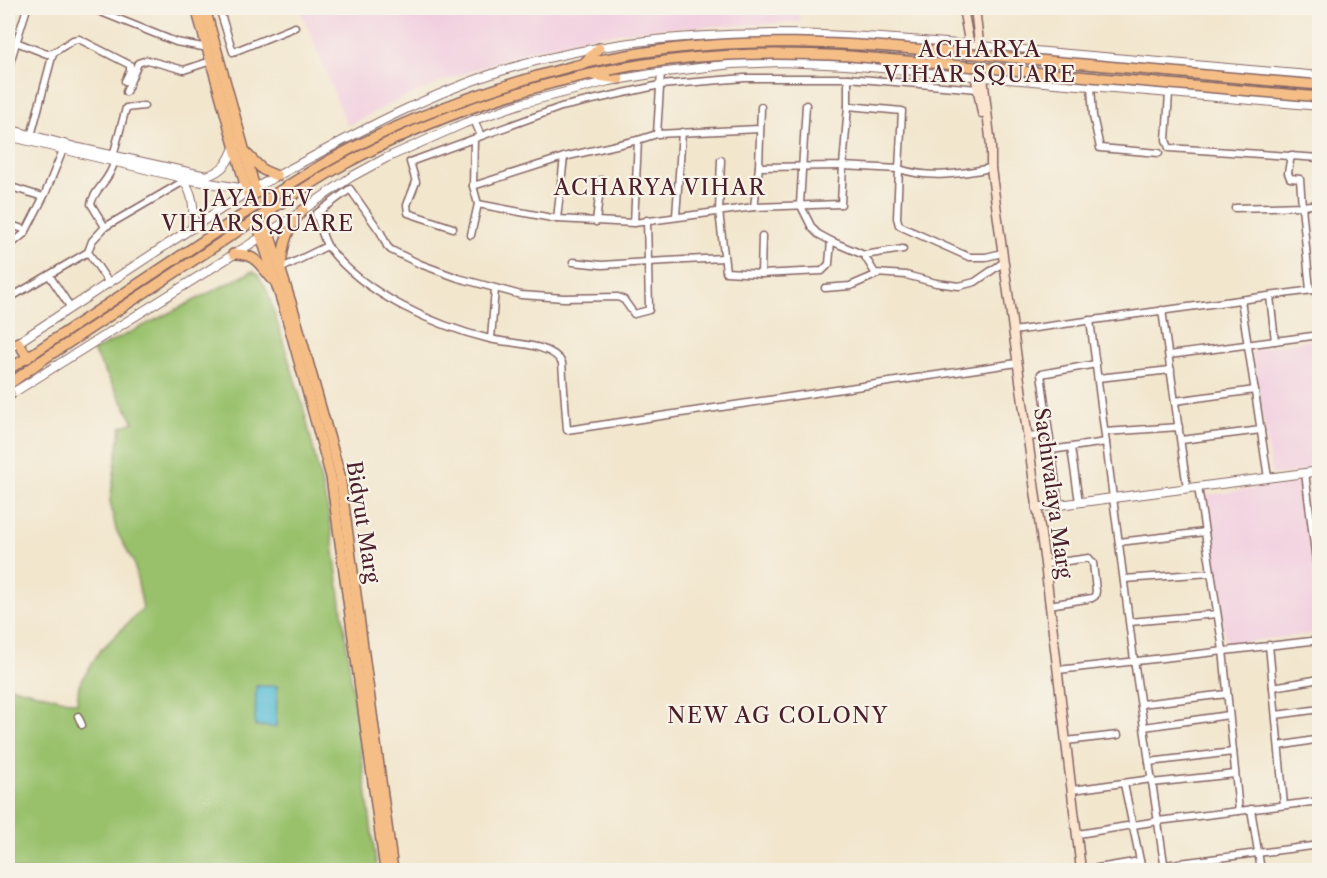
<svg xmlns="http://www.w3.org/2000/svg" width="1327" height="878" viewBox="0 0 1327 878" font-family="'Libre Caslon Text',serif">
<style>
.built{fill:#f2cfe0}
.green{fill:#99c16c;stroke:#72704c;stroke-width:1.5}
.water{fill:#58bed6;stroke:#516e80;stroke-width:1.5}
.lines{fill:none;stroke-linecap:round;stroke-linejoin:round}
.minor-casing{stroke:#856564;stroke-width:9}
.tertiary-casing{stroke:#856564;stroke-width:10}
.secondary-casing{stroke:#856564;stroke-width:11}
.primary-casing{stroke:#856564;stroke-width:12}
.trunk-casing{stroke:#856564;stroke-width:12}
.minor{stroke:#fff;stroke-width:6}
.tertiary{stroke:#fff;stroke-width:8}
.secondary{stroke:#fbe5cf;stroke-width:8}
.primary{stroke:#f6be87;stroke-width:9}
.trunk{stroke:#f6be87;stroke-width:9}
.trunk-bridge-casing{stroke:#856564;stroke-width:12;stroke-linecap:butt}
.trunk-bridge{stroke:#f6be87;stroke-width:9}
.labels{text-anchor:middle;stroke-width:4.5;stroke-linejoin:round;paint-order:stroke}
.street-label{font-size:21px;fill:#4a1f2b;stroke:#f7f3e8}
.neighbourhood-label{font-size:22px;letter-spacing:1.5px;fill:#4a1f2b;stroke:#f7f3e8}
</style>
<rect width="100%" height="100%" fill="#f7f3e8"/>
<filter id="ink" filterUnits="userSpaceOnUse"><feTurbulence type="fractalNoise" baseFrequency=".0167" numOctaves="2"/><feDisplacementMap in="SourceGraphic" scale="12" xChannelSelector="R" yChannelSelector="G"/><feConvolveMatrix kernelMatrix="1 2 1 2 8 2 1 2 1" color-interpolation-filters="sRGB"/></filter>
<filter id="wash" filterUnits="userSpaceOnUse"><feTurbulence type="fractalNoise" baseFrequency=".008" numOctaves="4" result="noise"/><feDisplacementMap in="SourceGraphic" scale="24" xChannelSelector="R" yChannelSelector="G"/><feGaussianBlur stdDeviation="1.35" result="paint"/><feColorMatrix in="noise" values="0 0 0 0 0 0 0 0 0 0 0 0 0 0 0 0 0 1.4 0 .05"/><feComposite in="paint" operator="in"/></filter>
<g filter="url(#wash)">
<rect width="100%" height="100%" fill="#f2e6cd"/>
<g class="built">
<path d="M 300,8 L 797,8 L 801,22 L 652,29 L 594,36 L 530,51 L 457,76 L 398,100 L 347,126 Z"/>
<path d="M 1318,338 L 1319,470 L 1272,475 L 1252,350 Z"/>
<path d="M 1301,482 L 1319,608 L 1319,633 L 1226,644 L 1203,496 Z"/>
</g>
<path class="green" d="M 253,271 L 258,275 L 267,290 L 303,406 L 329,515 L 377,870 L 8,870 L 8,686 L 77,703 L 79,685 L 99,652 L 143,608 L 134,563 L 116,530 L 110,501 L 121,427 L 134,422 L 93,351 Z"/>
<path class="water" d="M 256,686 L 277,686 L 276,727 L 255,726 Z"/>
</g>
<g filter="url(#ink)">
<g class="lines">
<g class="minor-casing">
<g id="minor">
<path d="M 91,8 L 176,42 L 208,48"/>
<path d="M 219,8 L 233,52 L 295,27"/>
<path d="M 16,42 L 47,54 L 53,53 L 73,40 L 79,39 L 130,65 L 130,71 L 125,81"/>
<path d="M 8,69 L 27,8"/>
<path d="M 1091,86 L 1093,116 L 1100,148 L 1159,153"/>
<path d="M 126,92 L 138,63 L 147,60 L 184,70 L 211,61"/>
<path d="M 1169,93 L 1166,140 L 1169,148 L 1320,158"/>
<path d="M 806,105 L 800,204 L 812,228 L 818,234 L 831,241 L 864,255 L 903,249"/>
<path d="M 761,107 L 759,167 L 843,166 L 848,106 L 848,78"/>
<path d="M 474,120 L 481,136"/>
<path d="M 657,134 L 759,129"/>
<path d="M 31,136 L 53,53"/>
<path d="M 113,156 L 126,108 L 144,106"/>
<path d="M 721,160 L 719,211 L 726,272 L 761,274 L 822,271 L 829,264 L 831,241"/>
<path d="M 991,168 C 960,174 930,179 899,169 L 897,218 L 899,225 L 904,228 L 969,257 L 986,257 L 1002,253"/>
<path d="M 8,186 L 43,197"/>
<path d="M 473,186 L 564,157 L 638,140"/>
<path d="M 478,204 L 557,219 L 634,223 L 754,207 L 759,167"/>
<path d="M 754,207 L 841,204 L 843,166 L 899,169 L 902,111 L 848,106"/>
<path d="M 1235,208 L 1302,206 L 1300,179 L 1290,178 L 1288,173 L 1291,155"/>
<path d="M 676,216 L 682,132"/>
<path d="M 557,219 L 564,157"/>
<path d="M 647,220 L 648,262 L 723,258"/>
<path d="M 596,222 L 601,180"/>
<path d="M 634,223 L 638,140 L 657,134 L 661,72"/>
<path d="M 8,224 L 26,230"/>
<path d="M 105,227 L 91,204 C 94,189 109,182 114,163"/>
<path d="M 453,228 L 408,213 L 407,205 L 416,182 L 410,162 L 561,107 L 660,85 L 745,78 L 848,78 L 978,89"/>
<path d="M 471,235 L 478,204 L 473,186 L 474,139"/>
<path d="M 8,247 L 25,233 L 45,194 L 63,150"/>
<path d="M 864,255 L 875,273 L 906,275 L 936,283 L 959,286 L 975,282 L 1004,262"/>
<path d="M 573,262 L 602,265 L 648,262 L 649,310 L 634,314 L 624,300 L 618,297 L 564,298 L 521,295 L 458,278 L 420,264 L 391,250 L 387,246 L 381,233 L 350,189 L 316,214 C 321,225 322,239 329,248 C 364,294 435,326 490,339 C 511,344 552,343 562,363 L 567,430 L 1017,363"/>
<path d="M 280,269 L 327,246"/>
<path d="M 761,274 L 762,236"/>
<path d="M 49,275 L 71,308"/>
<path d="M 109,283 L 88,252 L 92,241 L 105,227 L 184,181"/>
<path d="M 825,288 L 850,286 L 878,274"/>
<path d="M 1316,289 L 1320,313"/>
<path d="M 1310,290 L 1302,206 L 1320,204"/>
<path d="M 1270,296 L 1275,341"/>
<path d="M 8,299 L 88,252"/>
<path d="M 1241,300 L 1268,478"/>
<path d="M 1162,310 L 1187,488"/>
<path d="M 1090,320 L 1134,660 L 1165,870"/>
<path d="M 1013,331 L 1320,289"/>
<path d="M 491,339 L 495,289"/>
<path d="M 1169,355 L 1320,335"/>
<path d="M 1098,378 L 1171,370"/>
<path d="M 1175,401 L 1255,390"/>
<path d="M 1105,432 L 1179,427"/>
<path d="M 1027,437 L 1049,435"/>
<path d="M 1181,440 L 1261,430"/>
<path d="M 1071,448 L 1079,502"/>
<path d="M 1051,450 L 1106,442"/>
<path d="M 1305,473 L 1320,593"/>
<path d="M 1198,487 L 1223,650 L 1239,811"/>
<path d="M 1059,505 L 1041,374 L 1096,364"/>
<path d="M 1119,542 L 1205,532"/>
<path d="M 1045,564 L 1089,558 L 1093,563 L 1096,591 L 1095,596 L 1092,598 L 1049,605"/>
<path d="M 1124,579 L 1211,573"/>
<path d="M 1130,622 L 1217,614"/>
<path d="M 1269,645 L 1284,805"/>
<path d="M 1058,670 L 1320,640"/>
<path d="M 1273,687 L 1320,679"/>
<path d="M 1141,704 L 1227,694"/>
<path d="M 1276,715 L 1320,709"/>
<path d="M 78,716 L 82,725"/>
<path d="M 1144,727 L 1229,715"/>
<path d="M 1066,741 L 1118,735"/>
<path d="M 1279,746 L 1320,739"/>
<path d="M 1149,762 L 1233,752"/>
<path d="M 1152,783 L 1235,774"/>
<path d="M 1124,784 L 1142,870"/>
<path d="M 1072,790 L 1152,779"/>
<path d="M 1251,809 L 1261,870"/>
<path d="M 1078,834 L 1158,821 L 1320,801"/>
<path d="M 1164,865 L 1320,845"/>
<path d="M 1086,870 L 1140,861"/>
</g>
</g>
<g class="tertiary-casing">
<g id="tertiary">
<path d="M 8,129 L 79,148 L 206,176 C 224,171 229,161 235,145"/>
<path d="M 8,136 L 191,180 L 246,189"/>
<path d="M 182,178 C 194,194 194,208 193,228"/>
<path d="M 255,188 C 338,143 423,94 514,67 C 681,18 853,34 1023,50 C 1122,59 1221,67 1320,76"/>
<path d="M 8,349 L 247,192"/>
<path d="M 8,396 L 287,221 L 351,177 L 386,158 L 465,123 L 523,103 L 609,81 L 658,73 L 732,64 L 782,62 L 846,65 L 1320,106"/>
<path d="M 1036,508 L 1320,471"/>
</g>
</g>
<g class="secondary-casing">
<g id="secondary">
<path d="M 963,8 L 982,113"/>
<path d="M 975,8 L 991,146 L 991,168 L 1045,564 L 1081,870"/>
</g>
</g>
<g class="primary-casing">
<g id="primary">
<path d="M 196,8 L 247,192 L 286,315 L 331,477 L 385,870"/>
<path d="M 205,8 L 255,188 L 294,312 L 340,475 L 393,870"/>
<path d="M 248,155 L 263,170 L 277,176"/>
<path d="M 233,254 C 255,253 259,264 272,279"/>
<path d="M 281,265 C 284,240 287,229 303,210"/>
</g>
</g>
<g class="trunk-casing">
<g id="trunk">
<path d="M 584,63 L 599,48"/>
<path d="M 573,66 L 605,59"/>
<path d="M 592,75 L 619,79"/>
<path d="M 273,208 C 296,194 319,178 343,165 C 427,120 517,88 610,70"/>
<path d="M 18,342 L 28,358"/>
<path d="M 8,370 L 233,221"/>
<path d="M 8,385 L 41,361"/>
<path d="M 8,395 L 11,394"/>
</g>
</g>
<use href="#minor" class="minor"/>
<use href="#tertiary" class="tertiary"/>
<use href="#secondary" class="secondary"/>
<use href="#primary" class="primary"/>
<use href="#trunk" class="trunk"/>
<g class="trunk-bridge-casing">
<g id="trunk-bridge">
<path d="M 605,59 C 736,33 854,43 985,55 C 1096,65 1208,76 1320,85"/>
<path d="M 610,70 C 694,53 764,52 849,56 L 1320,97"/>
<path d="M 233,221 C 265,200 297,179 330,160 C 405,118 489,88 573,66"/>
<path d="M 41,361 L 273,208"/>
</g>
</g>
<use href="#trunk-bridge" class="trunk-bridge"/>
</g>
</g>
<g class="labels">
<g class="street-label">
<text transform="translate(1053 493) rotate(82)" y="7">Sachivalaya Marg</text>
<text transform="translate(363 522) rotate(81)" y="7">Bidyut Marg</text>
</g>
<g class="neighbourhood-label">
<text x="980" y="57">ACHARYA<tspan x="980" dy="25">VIHAR SQUARE</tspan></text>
<text x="660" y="195">ACHARYA VIHAR</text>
<text x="258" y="206">JAYADEV<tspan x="258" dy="25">VIHAR SQUARE</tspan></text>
<text x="778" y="723">NEW AG COLONY</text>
</g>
</g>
<rect width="1327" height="878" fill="none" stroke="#f7f3e8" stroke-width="30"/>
</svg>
